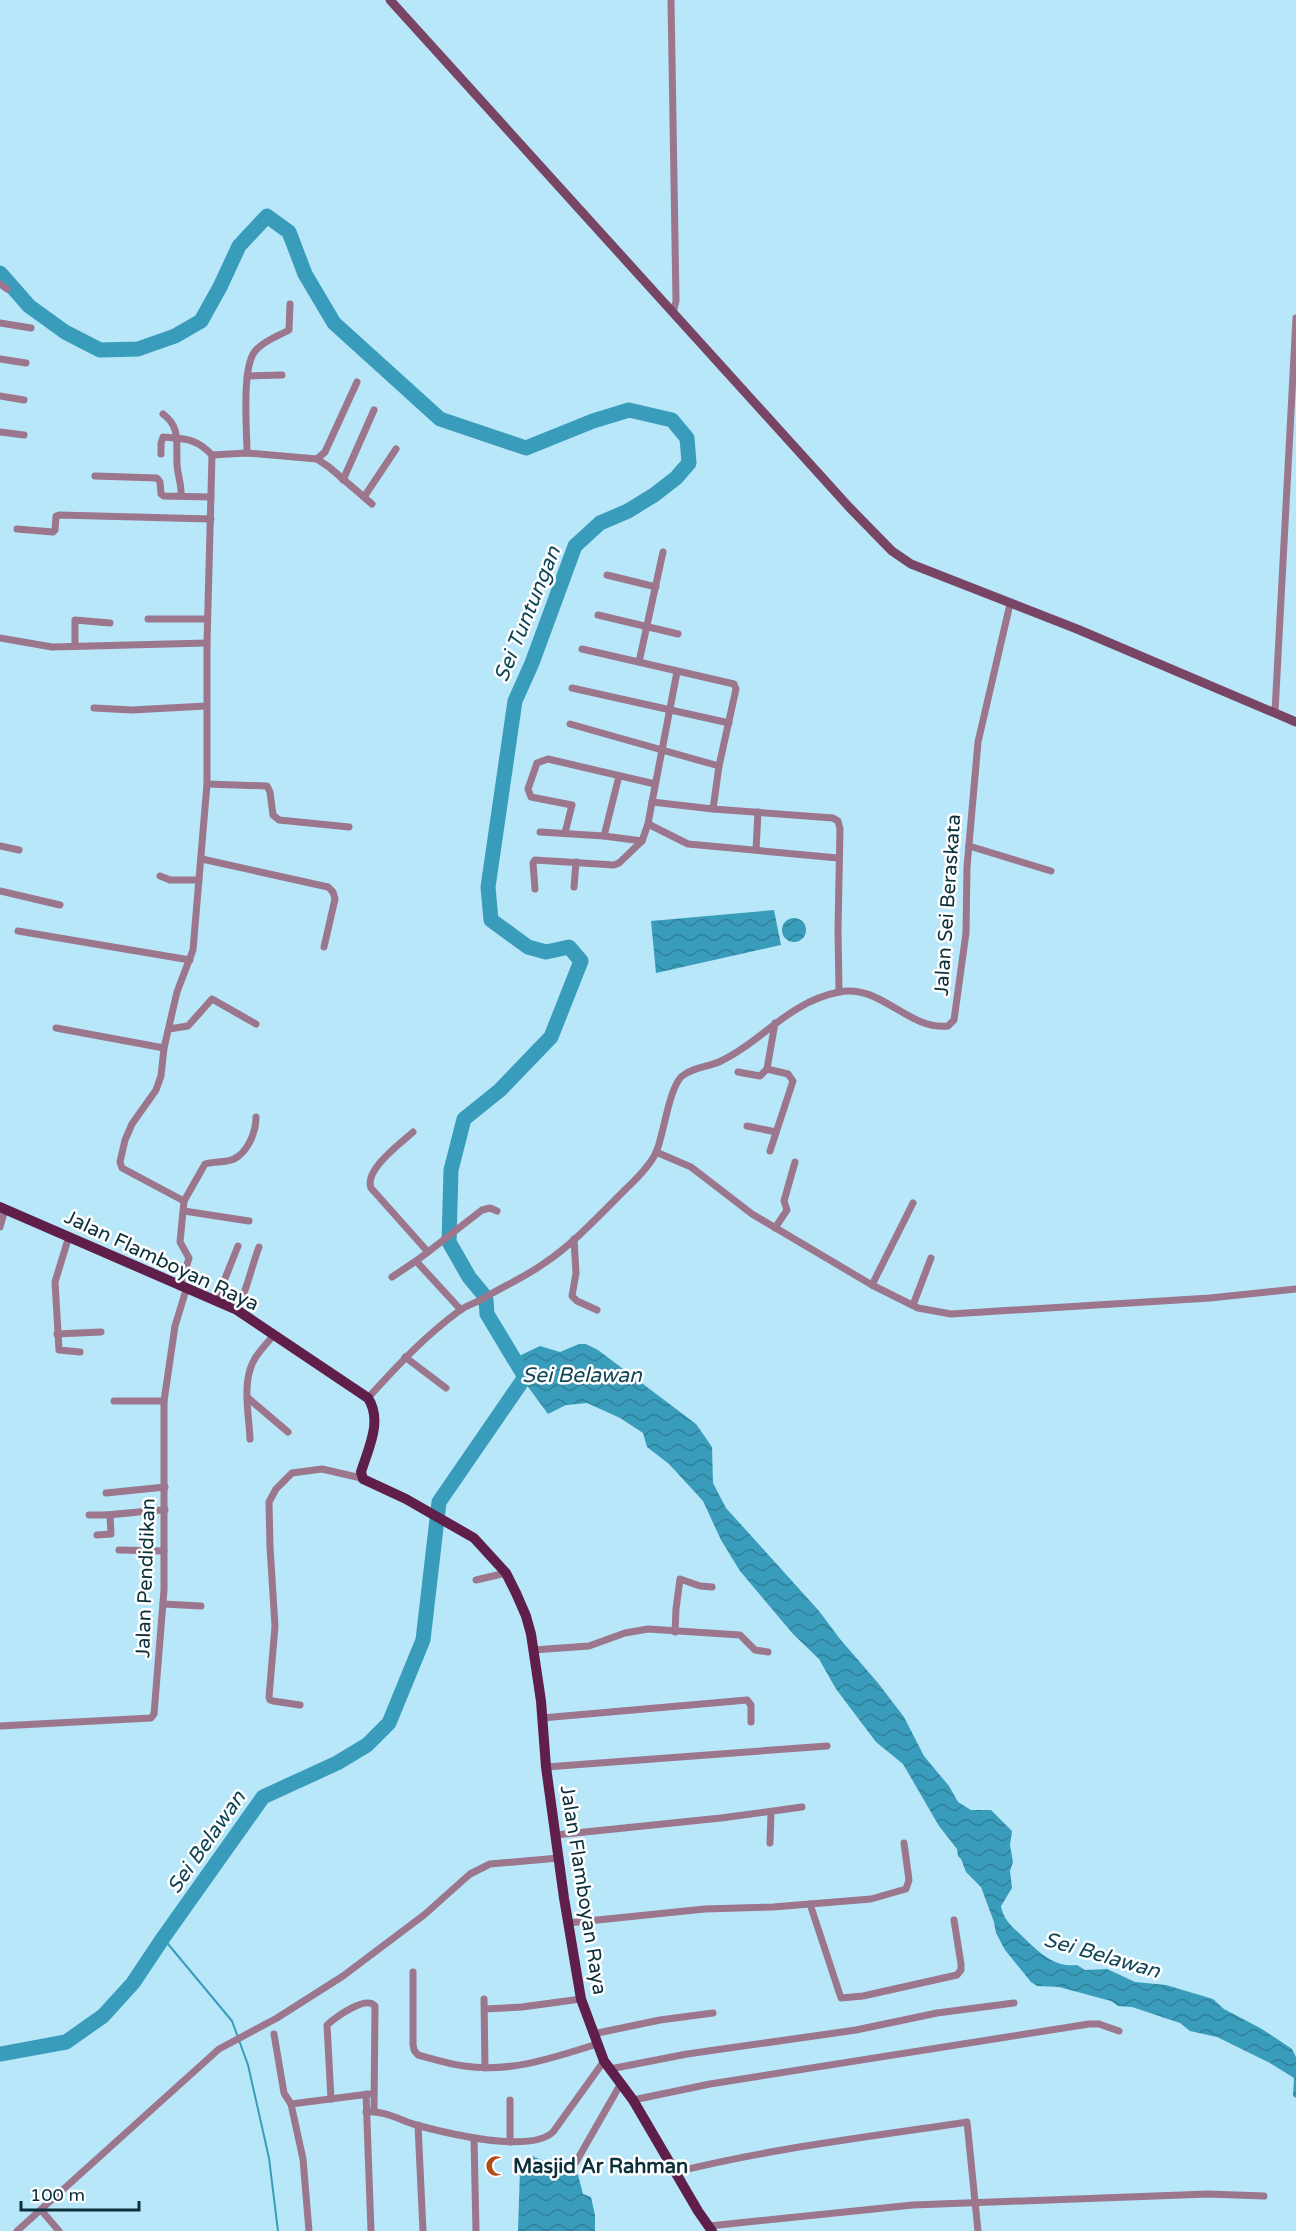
<svg xmlns="http://www.w3.org/2000/svg" width="1296" height="2231" viewBox="0 0 1296 2231" font-family="'Varela Round',sans-serif">
<style>
.water{fill:url(#water-waves)}
.lines{fill:none;stroke-linecap:round;stroke-linejoin:round}
.stream{stroke:#3a9cbb;stroke-width:2}
.river{stroke:#3a9cbb;stroke-width:15}
.minor{stroke:#9c768c;stroke-width:7}
.secondary{stroke:#794565;stroke-width:9}
.primary{stroke:#5f1f4a;stroke-width:10}
.labels{text-anchor:middle;stroke-width:5;stroke-linejoin:round;paint-order:stroke}
.street-label{font-size:20px;fill:#0b303b;stroke:#fff}
.poi-label{font-size:20px;font-weight:bold;fill:#0b303b;stroke:#fff;text-anchor:start}
.water-label{font-size:21px;font-style:italic;fill:#0f4758;stroke:#fff}
</style>
<defs>
<pattern id="water-waves" width="16" height="10" patternUnits="userSpaceOnUse" patternTransform="scale(1.5)"><rect width="16" height="10" fill="#3a9cbb"/><path d="M0 5q4-4 8 0t8 0" fill="none" stroke="#2f8099"/></pattern>
</defs>
<rect width="100%" height="100%" fill="#b7e7f9"/>
<g class="water">
<path d="M 774,910 L 781,945 L 656,973 L 651,921 Z"/>
<circle cx="794" cy="930" r="12"/>
<path d="M 579,1344 L 586,1344 L 598,1350 L 696,1424 L 712,1447 L 713,1483 L 726,1508 L 819,1611 L 840,1639 L 878,1683 L 904,1717 L 924,1756 L 949,1786 L 958,1802 L 971,1810 L 991,1810 L 1012,1831 L 1010,1845 L 1013,1862 L 1010,1871 L 1012,1888 L 1001,1906 C 1003,1920 1014,1928 1023,1937 C 1039,1952 1054,1968 1077,1965 L 1085,1970 L 1107,1969 L 1135,1982 L 1166,1985 L 1213,1999 L 1224,2009 L 1262,2029 L 1292,2049 L 1296,2057 L 1296,2098 L 1293,2096 L 1294,2078 L 1270,2063 L 1217,2037 L 1190,2031 L 1180,2023 L 1132,2007 L 1118,2006 L 1111,2001 L 1059,1987 L 1037,1986 L 1031,1982 L 1005,1950 L 996,1933 L 994,1922 L 981,1887 L 966,1872 L 961,1859 L 958,1856 L 957,1849 L 939,1826 L 903,1764 L 876,1742 L 836,1689 L 819,1659 L 793,1634 L 740,1571 L 721,1540 L 703,1501 L 669,1464 L 647,1447 L 643,1433 L 620,1418 L 587,1403 L 566,1405 L 548,1414 L 512,1365 L 521,1355 L 540,1346 L 560,1352 Z"/>
<path d="M 532,2156 L 578,2175 L 583,2194 L 591,2197 L 595,2215 L 595,2231 L 518,2231 L 520,2169 L 526,2160 Z"/>
</g>
<g class="lines">
<path class="stream" d="M 163,1938 L 232,2021 L 248,2065 L 269,2158 L 278,2231"/>
<g class="river">
<path d="M 0,273 L 29,306 L 65,332 L 100,350 L 138,349 L 175,336 L 201,321 L 220,287 L 239,246 L 267,216 L 289,232 L 305,274 L 334,323 L 440,419 L 526,448 L 593,421 L 629,410 L 672,420 L 687,438 L 689,463 L 676,478 L 654,495 L 628,511 L 600,523 L 575,546 L 532,663 L 515,701 L 488,887 L 491,920 L 528,947 L 546,952 L 569,947 L 581,961 L 551,1037 L 500,1090 L 464,1119 L 451,1170 L 449,1242 L 469,1277 L 483,1294 L 486,1300 L 487,1314 L 525,1377"/>
<path d="M 0,2054 L 66,2042 L 103,2016 L 133,1983 L 163,1938 L 263,1797 L 337,1763 L 367,1745 L 389,1723 L 423,1640 L 439,1502 L 525,1377 L 534,1375"/>
</g>
<g class="minor">
<path d="M 671,0 L 676,301 L 673,313"/>
<path d="M 0,284 L 7,289"/>
<path d="M 0,323 L 31,328"/>
<path d="M 0,359 L 26,363"/>
<path d="M 247,376 L 282,375"/>
<path d="M 0,396 L 24,400"/>
<path d="M 163,414 C 181,427 176,444 177,463 C 177,474 182,484 181,496"/>
<path d="M 0,432 L 24,435"/>
<path d="M 247,453 C 247,430 241,365 256,350 C 265,340 278,336 289,330 L 290,304"/>
<path d="M 161,454 L 161,443 L 163,437 C 185,439 196,438 212,455"/>
<path d="M 212,455 L 247,453 L 317,459 L 325,452 L 357,382"/>
<path d="M 317,459 L 329,467 L 372,504"/>
<path d="M 95,476 L 157,478 L 160,482 L 161,494 L 164,496 L 211,497"/>
<path d="M 343,480 L 374,410"/>
<path d="M 364,497 L 396,449"/>
<path d="M 17,529 L 53,532 L 55,530 L 56,516 L 59,515 L 211,519"/>
<path d="M 607,575 L 656,587"/>
<path d="M 598,615 L 678,634"/>
<path d="M 148,619 L 207,619"/>
<path d="M 0,638 L 52,647 L 207,643"/>
<path d="M 75,646 L 75,620 L 110,623"/>
<path d="M 582,649 L 734,684 L 736,689 L 719,766 L 713,809"/>
<path d="M 639,662 L 663,552"/>
<path d="M 572,688 L 729,723"/>
<path d="M 94,708 L 132,710 L 206,706"/>
<path d="M 1275,712 L 1296,318"/>
<path d="M 570,724 L 719,766"/>
<path d="M 207,784 L 267,786 L 270,792 L 273,815 L 279,820 L 349,827"/>
<path d="M 652,802 L 677,672"/>
<path d="M 540,832 L 604,836 L 642,841 L 648,824"/>
<path d="M 565,833 L 572,805 L 531,797 L 528,789 L 537,763 L 548,759 L 655,784"/>
<path d="M 604,836 L 619,776"/>
<path d="M 0,846 L 19,850"/>
<path d="M 969,846 L 1051,871"/>
<path d="M 756,850 L 758,812"/>
<path d="M 838,858 L 688,844 L 648,824 L 652,802 L 713,809 L 833,818 L 838,821 L 840,829 L 838,929 L 839,992"/>
<path d="M 202,859 L 328,887 L 333,892 L 335,899 L 324,947"/>
<path d="M 160,876 L 170,880 L 199,880"/>
<path d="M 574,887 L 576,862"/>
<path d="M 535,889 L 533,863 L 535,860 L 614,865 L 619,863 L 642,841"/>
<path d="M 0,891 L 60,905"/>
<path d="M 18,931 L 190,960"/>
<path d="M 56,1028 L 164,1048"/>
<path d="M 169,1029 L 188,1026 L 212,999 L 256,1024"/>
<path d="M 738,1072 L 760,1076 L 767,1069"/>
<path d="M 747,1126 L 776,1132"/>
<path d="M 413,1132 C 400,1144 364,1170 371,1188 L 428,1252 L 416,1261 L 461,1310"/>
<path d="M 770,1151 L 793,1081 L 788,1074 L 767,1069 L 775,1023"/>
<path d="M 656,1152 L 691,1167 L 752,1214 L 872,1285 L 918,1308 L 951,1314 L 1210,1298 L 1296,1289"/>
<path d="M 184,1201 L 205,1164 C 214,1161 225,1163 234,1159 C 248,1152 256,1132 256,1117"/>
<path d="M 184,1211 L 249,1221"/>
<path d="M 0,1227 L 5,1209"/>
<path d="M 775,1228 L 787,1210 L 784,1201 L 795,1162"/>
<path d="M 69,1236 L 55,1282 L 59,1350 L 80,1352"/>
<path d="M 574,1239 L 576,1273 L 572,1296 L 577,1301 L 597,1310"/>
<path d="M 428,1252 L 482,1210 L 490,1208 L 497,1211"/>
<path d="M 392,1277 L 416,1261"/>
<path d="M 872,1285 L 913,1203"/>
<path d="M 180,1287 L 189,1258 L 180,1242 L 184,1201 L 122,1168 L 120,1162 L 125,1140 L 132,1124 L 156,1090 L 161,1076 L 164,1048 L 177,992 L 193,950 L 207,784 L 207,643 L 212,455"/>
<path d="M 216,1301 L 238,1246"/>
<path d="M 913,1305 L 931,1258"/>
<path d="M 237,1310 C 247,1290 251,1268 259,1247"/>
<path d="M 57,1334 L 101,1332"/>
<path d="M 405,1357 L 446,1388"/>
<path d="M 248,1398 L 288,1432"/>
<path d="M 368,1398 C 396,1367 425,1336 459,1311 C 467,1305 476,1303 484,1298 C 504,1286 527,1276 546,1262 C 577,1241 606,1208 633,1182 C 641,1174 653,1161 657,1150 C 664,1132 669,1090 681,1077 C 691,1068 707,1067 719,1062 C 762,1042 788,1002 839,992 C 880,983 909,1031 948,1026 L 954,1020 L 966,933 L 967,867 L 978,742 L 1010,604"/>
<path d="M 114,1401 L 164,1401"/>
<path d="M 250,1439 C 249,1415 242,1384 253,1362 C 258,1352 267,1343 274,1335"/>
<path d="M 106,1493 L 165,1487"/>
<path d="M 89,1515 C 114,1516 139,1511 165,1510"/>
<path d="M 97,1535 L 111,1534 L 110,1516"/>
<path d="M 119,1550 L 164,1551"/>
<path d="M 476,1580 L 506,1573"/>
<path d="M 163,1604 L 201,1606"/>
<path d="M 675,1632 L 676,1609 L 680,1579 L 700,1586 L 712,1587"/>
<path d="M 533,1650 L 589,1646 L 625,1633 L 648,1629 L 740,1635 L 755,1650 L 768,1652"/>
<path d="M 300,1705 L 273,1701 L 270,1700 L 269,1697 L 275,1626 L 270,1547 L 269,1502 L 276,1489 L 292,1473 L 322,1469 L 361,1478"/>
<path d="M 542,1718 L 747,1700 L 751,1705 L 751,1722"/>
<path d="M 0,1726 L 151,1718 L 154,1714 L 164,1590 L 164,1401 L 175,1326 L 186,1290"/>
<path d="M 546,1767 L 827,1746"/>
<path d="M 556,1835 L 721,1818 L 802,1807"/>
<path d="M 770,1843 L 771,1812"/>
<path d="M 810,1904 L 871,1899 L 906,1889 L 909,1880 L 904,1843"/>
<path d="M 568,1923 L 705,1909 L 773,1907 L 810,1904 L 841,1998 L 863,1996 L 957,1975 L 961,1970 L 961,1964 L 954,1920"/>
<path d="M 413,1972 L 413,2044 L 414,2050 L 418,2055 C 433,2059 448,2064 464,2066 C 510,2073 553,2058 597,2044"/>
<path d="M 484,1999 L 485,2068"/>
<path d="M 485,2009 L 522,2007 L 581,1999"/>
<path d="M 274,2034 L 284,2093 L 291,2104 L 303,2159 L 309,2231"/>
<path d="M 593,2034 L 660,2020 L 713,2013"/>
<path d="M 610,2069 L 687,2054 L 856,2030 L 937,2013 L 1014,2003"/>
<path d="M 366,2094 L 371,2231"/>
<path d="M 331,2099 L 327,2025 C 336,2017 366,1995 375,2006 L 374,2111"/>
<path d="M 510,2100 L 510,2142"/>
<path d="M 633,2100 L 710,2084 L 1089,2024 L 1099,2024 L 1119,2031"/>
<path d="M 291,2104 L 369,2094"/>
<path d="M 366,2112 C 383,2110 400,2120 416,2125 C 446,2133 529,2154 553,2132 L 604,2061"/>
<path d="M 418,2125 L 423,2231"/>
<path d="M 474,2138 L 476,2231"/>
<path d="M 576,2162 L 620,2085"/>
<path d="M 676,2172 C 772,2148 869,2137 967,2122 L 978,2231"/>
<path d="M 41,2210 L 59,2231"/>
<path d="M 709,2226 L 913,2205 L 1208,2194 L 1264,2196"/>
<path d="M 17,2231 L 219,2049 L 277,2018 L 343,1976 L 424,1915 L 470,1874 L 490,1864 L 559,1858"/>
</g>
<path class="secondary" d="M 390,0 L 849,507 L 892,551 L 911,564 L 1077,629 L 1296,722"/>
<path class="primary" d="M 0,1207 L 237,1310 L 368,1398 C 383,1421 368,1449 361,1472 L 363,1479 L 406,1499 L 474,1538 L 506,1573 L 516,1593 L 526,1616 L 531,1634 L 541,1701 L 546,1767 L 564,1898 L 581,1999 L 604,2061 L 633,2100 L 698,2211 L 712,2231"/>
</g>
<defs>
<g id="mosque-bare" transform="scale(1.62)"><path d="M3.5-4.9A6 6 0 1 0 3.5 4.9A5 5 0 1 1 3.5-4.9Z" fill="#b24d1c" stroke="#fff" stroke-width="2.5" paint-order="stroke"/></g>
</defs>
<g fill-rule="evenodd">
<use href="#mosque-bare" x="496" y="2166"/>
</g>
<g class="labels">
<g class="street-label">
<text transform="translate(947 905) rotate(-86)" y="7">Jalan Sei Beraskata</text>
<text transform="translate(162 1260) rotate(25)" y="7">Jalan Flamboyan Raya</text>
<text transform="translate(145 1578) rotate(-88)" y="7">Jalan Pendidikan</text>
<text transform="translate(584 1890) rotate(81)" y="7">Jalan Flamboyan Raya</text>
</g>
<g class="poi-label">
<text x="513" y="2173">Masjid Ar Rahman</text>
</g>
<g class="water-label">
<text transform="translate(527 614) rotate(-68)" y="7">Sei Tuntungan</text>
<text x="582" y="1382">Sei Belawan</text>
<text transform="translate(206 1842) rotate(-55)" y="7">Sei Belawan</text>
<text transform="translate(1102 1955) rotate(16)" y="7">Sei Belawan</text>
</g>
</g>
<path d="M21 2201v9h118v-9" fill="none" stroke="#0b303b" stroke-width="3"/>
<text x="30" y="2201" font-size="18" fill="#0b303b" stroke="#ffffff" stroke-width="4.5" paint-order="stroke">100 m</text>
</svg>
